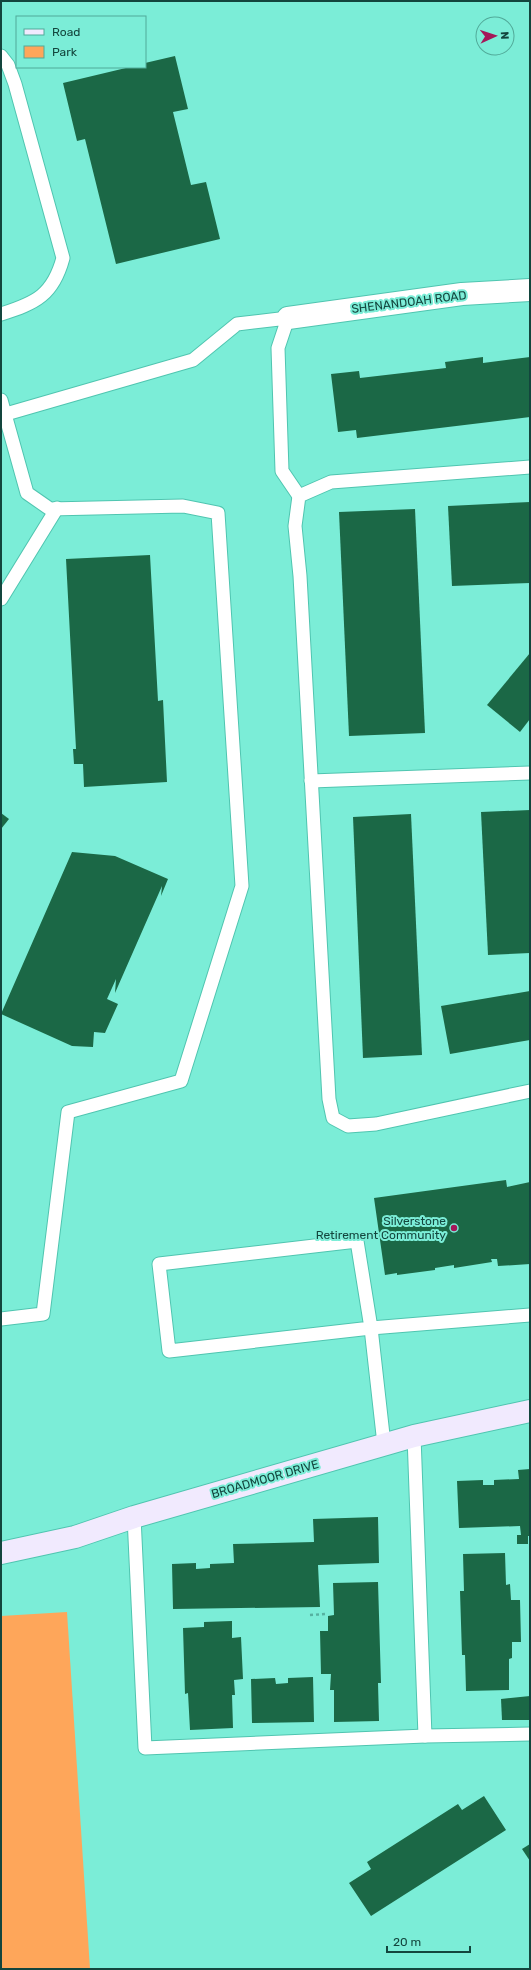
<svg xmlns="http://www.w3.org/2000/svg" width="531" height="1970" viewBox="0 0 531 1970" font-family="Rubik,sans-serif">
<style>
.green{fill:#fea65a}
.building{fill:#1b6846}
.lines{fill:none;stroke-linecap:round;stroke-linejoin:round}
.lane-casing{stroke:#50c5b0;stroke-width:15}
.street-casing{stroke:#50c5b0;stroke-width:24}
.secondary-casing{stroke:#50c5b0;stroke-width:24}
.path{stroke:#56b1a0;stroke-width:2.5;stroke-dasharray:3 3;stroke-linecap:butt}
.lane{stroke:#fff;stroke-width:13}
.street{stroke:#fff;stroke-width:22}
.secondary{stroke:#f1eafe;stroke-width:22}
.poi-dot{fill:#a51759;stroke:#7bedd7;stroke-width:1.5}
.labels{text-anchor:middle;stroke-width:4;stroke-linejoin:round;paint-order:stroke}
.street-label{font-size:12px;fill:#13453d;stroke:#7bedd7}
.poi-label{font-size:12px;fill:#13453d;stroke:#7bedd7;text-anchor:end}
</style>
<rect width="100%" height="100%" fill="#7bedd7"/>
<path class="green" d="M 67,1612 L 90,1969 L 1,1969 L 1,1616 Z"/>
<g class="building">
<path d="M 175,56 L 188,109 L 173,112 L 191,185 L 206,182 L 220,239 L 116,264 L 85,139 L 77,141 L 63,83 L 130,67 L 145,67 L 145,63 Z"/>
<path d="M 483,357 L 483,363 L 530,357 L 530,417 L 357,438 L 356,430 L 338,432 L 331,374 L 359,371 L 360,378 L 446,368 L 445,362 Z"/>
<path d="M 530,502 L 530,583 L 452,586 L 448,506 Z"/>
<path d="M 415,509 L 425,733 L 349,736 L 339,512 Z"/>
<path d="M 150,555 L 158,701 L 163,700 L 167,782 L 84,787 L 83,764 L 74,764 L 73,749 L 76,749 L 66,559 Z"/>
<path d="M 530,653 L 530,719 L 520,732 L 487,705 Z"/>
<path d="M 530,810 L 530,953 L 488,955 L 481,812 Z"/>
<path d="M 1,813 L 9,819 L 1,829 Z"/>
<path d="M 411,814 L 422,1055 L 363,1058 L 353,817 Z"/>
<path d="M 72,852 L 115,856 L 168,879 L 161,896 L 162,886 L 115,993 L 116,979 L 107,999 L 118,1004 L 105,1033 L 94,1032 L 93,1047 L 72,1046 L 1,1014 Z"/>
<path d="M 530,991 L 530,1040 L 450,1054 L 441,1006 Z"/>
<path d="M 506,1180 L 507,1187 L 530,1182 L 530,1264 L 498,1266 L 497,1259 L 491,1259 L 492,1262 L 454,1268 L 454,1265 L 435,1268 L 435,1270 L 397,1275 L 397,1273 L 385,1275 L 374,1198 Z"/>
<path d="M 530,1469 L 530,1536 L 528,1536 L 528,1544 L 517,1544 L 517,1535 L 521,1535 L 520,1526 L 459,1528 L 457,1481 L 483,1480 L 483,1485 L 494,1485 L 494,1480 L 519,1479 L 518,1470 Z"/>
<path d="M 378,1517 L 379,1563 L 318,1565 L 320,1607 L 173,1609 L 172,1564 L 196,1563 L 196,1569 L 210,1568 L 210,1564 L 234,1563 L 233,1544 L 314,1542 L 313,1519 Z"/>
<path d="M 505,1553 L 506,1585 L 510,1584 L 511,1600 L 520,1600 L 521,1642 L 512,1642 L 512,1658 L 509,1659 L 509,1690 L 466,1691 L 465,1655 L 462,1655 L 460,1591 L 464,1591 L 463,1554 Z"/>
<path d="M 378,1582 L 381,1683 L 378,1683 L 379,1721 L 334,1722 L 334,1690 L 330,1690 L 331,1674 L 321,1674 L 320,1631 L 328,1631 L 328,1616 L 334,1615 L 333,1583 Z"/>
<path d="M 232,1621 L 232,1638 L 241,1637 L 243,1679 L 234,1680 L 235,1695 L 232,1695 L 233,1728 L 190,1730 L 188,1693 L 185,1694 L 183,1628 L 204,1627 L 204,1622 Z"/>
<path d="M 313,1677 L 314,1722 L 252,1723 L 251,1679 L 275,1678 L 276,1684 L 288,1683 L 288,1678 Z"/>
<path d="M 530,1696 L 530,1720 L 502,1720 L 501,1699 Z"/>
<path d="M 484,1796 L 506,1830 L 371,1916 L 349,1883 L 371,1869 L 367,1862 L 458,1804 L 462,1810 Z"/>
<path d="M 530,1844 L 530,1861 L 522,1849 Z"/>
</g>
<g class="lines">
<g class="lane-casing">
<g id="lane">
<path d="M 1,56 L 8,65 L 15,84 L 63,258 C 53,295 36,303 1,314"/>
<path d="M 1,400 L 27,493 L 50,509 L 183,506 L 218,513 L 242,886 L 181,1081 L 68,1112 L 43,1314 L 1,1319"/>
<path d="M 6,414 L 193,360 L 237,324 L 288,318 L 278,348 L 282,471 L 299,496"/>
<path d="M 530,467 L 331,482 L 299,496 L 295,526 L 300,576 L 329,1099 L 333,1118 L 348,1126 L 376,1124 L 530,1091"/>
<path d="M 1,599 L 57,508"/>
<path d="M 311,781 L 530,773"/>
<path d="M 357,1241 L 371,1328 L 169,1351 L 159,1264 Z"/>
<path d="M 414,1436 L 425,1736 L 530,1734"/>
<path d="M 384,1444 L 371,1328 L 530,1315"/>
<path d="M 134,1517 L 145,1748 L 425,1736"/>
</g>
</g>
<g class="street-casing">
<path id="street" d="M 288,318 L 462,294 L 530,290"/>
</g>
<g class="secondary-casing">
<path id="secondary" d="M 1,1553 L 75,1537 L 134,1517 L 414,1436 L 530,1411"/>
</g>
<path class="path" d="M 310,1615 L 326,1614"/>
<use href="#lane" class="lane"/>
<use href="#street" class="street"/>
<use href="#secondary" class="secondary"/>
</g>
<circle class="poi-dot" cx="454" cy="1228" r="4"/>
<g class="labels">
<g class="street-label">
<text transform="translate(409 302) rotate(-7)" y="4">SHENANDOAH ROAD</text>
<text transform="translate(265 1479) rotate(-16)" y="4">BROADMOOR DRIVE</text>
</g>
<g class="poi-label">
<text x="446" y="1225">Silverstone<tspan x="446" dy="14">Retirement Community</tspan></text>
</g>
</g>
<rect width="531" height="1970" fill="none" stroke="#13453d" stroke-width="4"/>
<rect x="16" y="16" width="130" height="52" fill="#7bedd7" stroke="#51aa99"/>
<rect x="24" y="29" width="20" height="6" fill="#f1eafe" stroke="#51aa99"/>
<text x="52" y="36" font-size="12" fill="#13453d">Road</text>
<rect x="24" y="46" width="20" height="12" fill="#fea65a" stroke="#51aa99"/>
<text x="52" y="56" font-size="12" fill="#13453d">Park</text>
<g transform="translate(495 36) rotate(87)"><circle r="19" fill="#7bedd7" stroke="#51aa99"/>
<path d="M0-3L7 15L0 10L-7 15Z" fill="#a51759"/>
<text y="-6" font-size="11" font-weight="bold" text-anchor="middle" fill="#13453d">N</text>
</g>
<path d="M387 1946v6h83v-6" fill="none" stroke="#13453d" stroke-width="2"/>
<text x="393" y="1946" font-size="12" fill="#13453d" stroke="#7bedd7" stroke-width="3" paint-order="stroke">20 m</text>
</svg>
